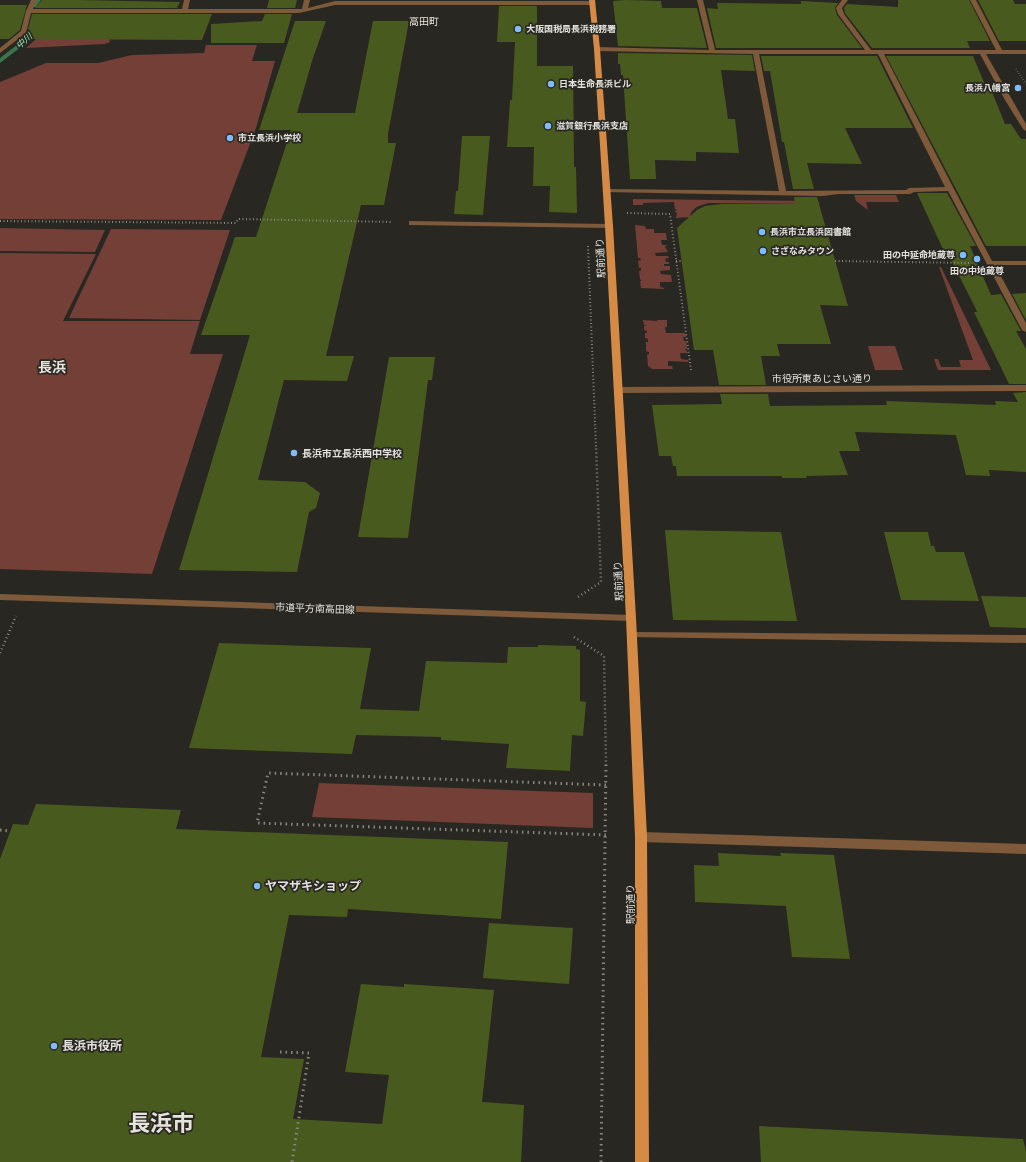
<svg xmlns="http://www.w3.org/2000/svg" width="1026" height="1162" viewBox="0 0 1026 1162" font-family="'Libre Baskerville','Noto Sans JP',serif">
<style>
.green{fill:#733f37}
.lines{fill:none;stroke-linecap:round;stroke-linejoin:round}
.stream{fill:#3a7550;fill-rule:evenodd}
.building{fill:#495a1f}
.path-far3{stroke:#888782;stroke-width:1.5;stroke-dasharray:0.5 2;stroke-linecap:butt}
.path-far2{stroke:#888782;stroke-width:2;stroke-dasharray:1 2.5;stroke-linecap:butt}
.path-far1{stroke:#888782;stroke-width:2.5;stroke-dasharray:1 3;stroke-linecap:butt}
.path{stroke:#888782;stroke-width:3;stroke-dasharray:1.5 4;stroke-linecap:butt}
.minor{fill:#7e5a3b;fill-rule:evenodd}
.major{fill:#d58a46;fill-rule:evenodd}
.poi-dot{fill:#7ebdf9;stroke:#292721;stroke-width:1.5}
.labels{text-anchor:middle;stroke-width:3.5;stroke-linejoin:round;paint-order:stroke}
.far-poi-label{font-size:9px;font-weight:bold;fill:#e2e1dd;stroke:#292721;text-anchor:start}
.far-water-label{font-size:9px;font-style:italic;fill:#95ebb2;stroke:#292721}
.far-quarter-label{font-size:10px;fill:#e5e3db;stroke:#292721}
.street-label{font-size:10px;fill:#e2e1dd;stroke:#292721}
.poi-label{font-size:10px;font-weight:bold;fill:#e2e1dd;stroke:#292721;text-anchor:start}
.near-poi-label{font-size:12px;font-weight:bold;fill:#e2e1dd;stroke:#292721;text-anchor:start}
.district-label{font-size:14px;font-weight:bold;fill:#e5e3db;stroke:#292721}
.near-town-label{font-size:22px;font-weight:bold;fill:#e5e3db;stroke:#292721}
</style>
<rect width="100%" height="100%" fill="#292721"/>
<g class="green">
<path d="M 36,39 L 109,39 L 110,42 L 105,44 L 26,48 Z"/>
<path d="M 206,45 L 257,45 L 252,61 L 275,61 L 256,128 L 221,220 L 0,219 L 0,82 L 46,63 L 98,63 L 132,55 L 204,53 Z"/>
<path d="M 854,195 L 896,195 L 899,202 L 866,202 L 868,210 L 856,201 Z"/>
<path d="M 633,199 L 818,201 L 819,204 L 709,203 C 701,205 691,207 690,217 L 676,218 L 677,213 L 675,212 L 675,211 L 677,210 L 675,209 L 674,202 L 643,203 L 643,205 L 633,205 Z"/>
<path d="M 635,225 L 645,226 L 646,229 L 654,229 L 654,233 L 666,233 L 667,240 L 661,240 L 662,245 L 667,245 L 665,247 L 668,252 L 655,253 L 656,256 L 668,256 L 669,258 L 665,259 L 666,262 L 669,262 L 669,264 L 664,264 L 664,266 L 670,266 L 670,270 L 660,271 L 661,274 L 671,275 L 672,282 L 660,282 L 660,287 L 664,288 L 664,289 L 641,288 L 640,281 L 642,281 L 640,279 L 639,271 L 641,271 L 641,268 L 639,268 L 638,261 L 641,260 L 640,258 L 638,258 Z"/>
<path d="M 0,228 L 105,230 L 95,252 L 0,251 Z"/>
<path d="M 111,229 L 230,230 L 200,320 L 69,318 Z"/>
<path d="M 0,253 L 96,254 L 63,321 L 200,321 L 190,354 L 223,354 L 152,574 L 0,569 Z"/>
<path d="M 939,267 L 941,267 L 991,370 L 938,370 L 934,359 L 938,359 L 941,367 L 961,367 L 959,360 L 973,360 Z"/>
<path d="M 643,320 L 657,321 L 657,320 L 667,320 L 667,327 L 665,327 L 666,333 L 685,333 L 686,337 L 683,337 L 684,341 L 686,341 L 687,349 L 685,349 L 688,353 L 680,353 L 681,359 L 688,360 L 689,362 L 668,361 L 668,366 L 672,366 L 673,369 L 652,369 L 648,366 L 647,355 L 649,354 L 649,352 L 646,351 L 646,342 L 648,342 L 648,339 L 645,338 L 645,333 L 647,333 L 647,331 L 644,330 L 644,326 L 647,325 L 644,325 Z"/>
<path d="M 868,346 L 895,346 L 903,370 L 875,370 Z"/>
<path d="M 319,783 L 593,793 L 593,828 L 312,817 Z"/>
</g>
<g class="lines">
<g class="stream">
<path d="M 35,0 L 41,0 L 36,7 L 32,7 L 31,6 Z"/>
<path d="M 33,29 L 38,30 L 34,37 L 0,63 L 0,58 L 30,35 Z"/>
</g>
</g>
<g class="building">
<path d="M 42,0 L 76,0 L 180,2 L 177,8 L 35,8 Z"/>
<path d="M 269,0 L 297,0 L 295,8 L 267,8 Z"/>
<path d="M 625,0 L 661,1 L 662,8 L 697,8 L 707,48 L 618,46 L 613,1 Z"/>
<path d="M 898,0 L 969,0 L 990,41 L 967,41 L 970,48 L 872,48 L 845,13 L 844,8 L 847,4 L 898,7 Z"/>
<path d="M 978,0 L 1013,0 L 1015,4 L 1026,4 L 1026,41 L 999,41 Z"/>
<path d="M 801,1 L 838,3 L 835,8 L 837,15 L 862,48 L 716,48 L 707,8 L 718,9 L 717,3 L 801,4 Z"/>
<path d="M 0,5 L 27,5 L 20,30 L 9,39 L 0,39 Z"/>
<path d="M 499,6 L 537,6 L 537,66 L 573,66 L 574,167 L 576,167 L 577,213 L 549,212 L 550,186 L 533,186 L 534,147 L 507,147 L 510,100 L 512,100 L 515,42 L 497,42 Z"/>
<path d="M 32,14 L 212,14 L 202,40 L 21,39 L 27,33 Z"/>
<path d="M 265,14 L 292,14 L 284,43 L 211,43 L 211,24 L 262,21 Z"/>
<path d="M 295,21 L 326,21 L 312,61 L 297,113 L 355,113 L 373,21 L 409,21 L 388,134 L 388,143 L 396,143 L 384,205 L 361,205 L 326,356 L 354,356 L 347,381 L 284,380 L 258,480 L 305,482 L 320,493 L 316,508 L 309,512 L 297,572 L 179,570 L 250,335 L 201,335 L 235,237 L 256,237 L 291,130 L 259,130 Z"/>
<path d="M 618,53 L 752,55 L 755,71 L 721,70 L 728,119 L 735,119 L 739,153 L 696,152 L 696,161 L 655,160 L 656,179 L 630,179 L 623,75 L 621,75 L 620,64 L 618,64 Z"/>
<path d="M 761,56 L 877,56 L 913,128 L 845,128 L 862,164 L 807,163 L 814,189 L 793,189 L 784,142 L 782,142 L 770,71 L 764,71 Z"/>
<path d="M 886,56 L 973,56 L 986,87 L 990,87 L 1005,124 L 1011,124 L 1021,139 L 1026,139 L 1026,246 L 986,246 Z"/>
<path d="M 462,136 L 490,136 L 483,215 L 454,214 L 456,191 L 458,191 Z"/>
<path d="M 917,193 L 947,193 L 976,246 L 970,246 L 991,295 L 1001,294 L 1021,331 L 1016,331 L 1026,349 L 1026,384 L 1009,384 L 974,312 L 977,312 L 975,307 L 951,260 L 948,260 Z"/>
<path d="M 794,197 L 817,197 L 848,306 L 820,305 L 831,344 L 777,344 L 780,356 L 761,356 L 766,385 L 719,385 L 713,350 L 694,350 L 677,228 L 697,210 L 705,206 L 722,204 L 795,204 Z"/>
<path d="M 1026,293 L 1026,320 L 1012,294 Z"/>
<path d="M 389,357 L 435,357 L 432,380 L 428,380 L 408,538 L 358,537 Z"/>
<path d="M 1026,392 L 1026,472 L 989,470 L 990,476 L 966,475 L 956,435 L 855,432 L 860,451 L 839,451 L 848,475 L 806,476 L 807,478 L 782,478 L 782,476 L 677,476 L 676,466 L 673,466 L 671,456 L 659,456 L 652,405 L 722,404 L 720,394 L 768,394 L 770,406 L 887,405 L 886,401 L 996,405 L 995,401 L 1018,402 L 1013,393 Z"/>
<path d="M 665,530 L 781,532 L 797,621 L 673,620 Z"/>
<path d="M 884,532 L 928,532 L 931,546 L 934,546 L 936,552 L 964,552 L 979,601 L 901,600 Z"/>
<path d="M 981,596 L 1026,597 L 1026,628 L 990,627 Z"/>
<path d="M 219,643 L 371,648 L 360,709 L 419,711 L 426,661 L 507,663 L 508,647 L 538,647 L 538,645 L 576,646 L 576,649 L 580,650 L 580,701 L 586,702 L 583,736 L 572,735 L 570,771 L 506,768 L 509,744 L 441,740 L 441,737 L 356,735 L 352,754 L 189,748 Z"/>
<path d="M 36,804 L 181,810 L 176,829 L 508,842 L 501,919 L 348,909 L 347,917 L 289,915 L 261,1057 L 304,1059 L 293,1119 L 382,1124 L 389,1075 L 345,1072 L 361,984 L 404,987 L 404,984 L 494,990 L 482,1102 L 524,1105 L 521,1162 L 0,1162 L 0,859 L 13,824 L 28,825 Z"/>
<path d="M 718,853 L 781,856 L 780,853 L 834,855 L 850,959 L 792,957 L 786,906 L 695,902 L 694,865 L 719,866 Z"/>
<path d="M 489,923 L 573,928 L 569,984 L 483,978 Z"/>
<path d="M 759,1126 L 1023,1139 L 1026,1151 L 1026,1162 L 761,1162 Z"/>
</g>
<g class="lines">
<path class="path-far3" d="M 1016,69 L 1026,84"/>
<g class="path-far2">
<path d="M 627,213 L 670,214 L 691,370"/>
<path d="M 0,221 L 236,223 L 238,219 L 393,222"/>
<path d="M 588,246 L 596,447"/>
<path d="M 676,261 L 682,261"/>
<path d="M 835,261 L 970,263"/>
</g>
<g class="path-far1">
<path d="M 578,597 L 601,582 L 596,446"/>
<path d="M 574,637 L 604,656 L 606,763"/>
<path d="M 0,653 L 16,616"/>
</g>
<g class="path">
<path d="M 606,785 L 268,773 L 257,823 L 606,835"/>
<path d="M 0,830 L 11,831"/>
<path d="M 280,1052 L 309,1053 L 292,1162"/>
<path d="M 601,1162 L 606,762"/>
</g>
<g class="minor">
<path d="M 31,0 L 37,0 L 33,9 L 182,9 L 184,0 L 190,0 L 188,9 L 302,9 L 304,0 L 310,0 L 308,8 L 335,1 L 593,1 L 596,3 L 593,5 L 335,5 L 299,13 L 31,13 L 26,33 L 0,53 L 0,48 L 21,31 L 26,11 Z"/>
<path d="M 697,0 L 703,0 L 715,50 L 865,50 L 838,14 L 836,8 L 842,0 L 848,0 L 842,8 L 844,14 L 871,50 L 996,50 L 970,0 L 976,0 L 1002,50 L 1026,50 L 1026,54 L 986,54 L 1026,124 L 1026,131 L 1023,129 L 1005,100 L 980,54 L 884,54 L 954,189 L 992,261 L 1026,261 L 1026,265 L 995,265 L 1026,323 L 1026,332 L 1022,330 L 948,191 L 914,192 L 910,194 L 838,194 L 823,196 L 604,192 L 602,191 L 606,189 L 779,191 L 753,54 L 597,51 L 594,49 L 597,47 L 709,50 ZM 759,54 L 878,54 L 945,187 L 909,188 L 906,190 L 786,191 Z"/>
<path d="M 409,221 L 609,224 L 613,226 L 609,228 L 412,225 L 409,225 Z"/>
<path d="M 1026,385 L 1026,391 L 619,393 L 615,390 L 619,387 Z"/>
<path d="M 0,594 L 631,615 L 636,618 L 631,621 L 0,600 Z"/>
<path d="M 632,632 L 1026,635 L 1026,643 L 628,637 L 627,635 L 628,633 Z"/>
<path d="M 641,832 L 1026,844 L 1026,854 L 641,842 L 637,840 L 635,837 L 637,834 Z"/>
</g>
<path class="major" d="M 589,0 L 595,0 L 600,49 L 613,226 L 636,618 L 647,837 L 649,1162 L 635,1162 L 635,837 L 626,618 L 605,226 L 594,49 Z"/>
</g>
<g class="poi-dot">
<circle cx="518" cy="29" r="4"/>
<circle cx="551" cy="84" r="4"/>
<circle cx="1018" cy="88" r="4"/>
<circle cx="548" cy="126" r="4"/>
<circle cx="230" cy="138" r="4"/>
<circle cx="762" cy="232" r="4"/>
<circle cx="763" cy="251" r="4"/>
<circle cx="963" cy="255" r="4"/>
<circle cx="977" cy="259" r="4"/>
<circle cx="294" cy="453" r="4"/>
<circle cx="257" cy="886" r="4"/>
<circle cx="54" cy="1046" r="4"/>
</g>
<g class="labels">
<g class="far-poi-label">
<text x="526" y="32">大阪国税局長浜税務署</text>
<text x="559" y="87">日本生命長浜ビル</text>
<text x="1010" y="91" text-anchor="end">長浜八幡宮</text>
<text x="556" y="129">滋賀銀行長浜支店</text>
<text x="238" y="141">市立長浜小学校</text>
<text x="770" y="235">長浜市立長浜図書館</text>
<text x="771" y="254">さざなみタウン</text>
<text x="955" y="258" text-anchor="end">田の中延命地蔵尊</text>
<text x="977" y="274" text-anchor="middle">田の中地蔵尊</text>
</g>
<g class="far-water-label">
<text transform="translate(24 41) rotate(-41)" y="3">中川</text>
</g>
<g class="far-quarter-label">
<text x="424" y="25">高田町</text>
</g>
<g class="street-label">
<text transform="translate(600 258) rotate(-93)" y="4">駅前通り</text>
<text x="822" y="382">市役所東あじさい通り</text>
<text transform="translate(618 581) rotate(-93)" y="4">駅前通り</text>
<text transform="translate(315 608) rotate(2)" y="4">市道平方南高田線</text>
<text transform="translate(630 904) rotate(-90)" y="4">駅前通り</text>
</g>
<g class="poi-label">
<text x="302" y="457">長浜市立長浜西中学校</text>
</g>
<g class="near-poi-label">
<text x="265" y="890">ヤマザキショップ</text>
<text x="62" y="1050">長浜市役所</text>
</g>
<g class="district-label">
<text x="52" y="372">長浜</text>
</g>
<g class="near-town-label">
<text x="161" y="1131">長浜市</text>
</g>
</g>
</svg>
